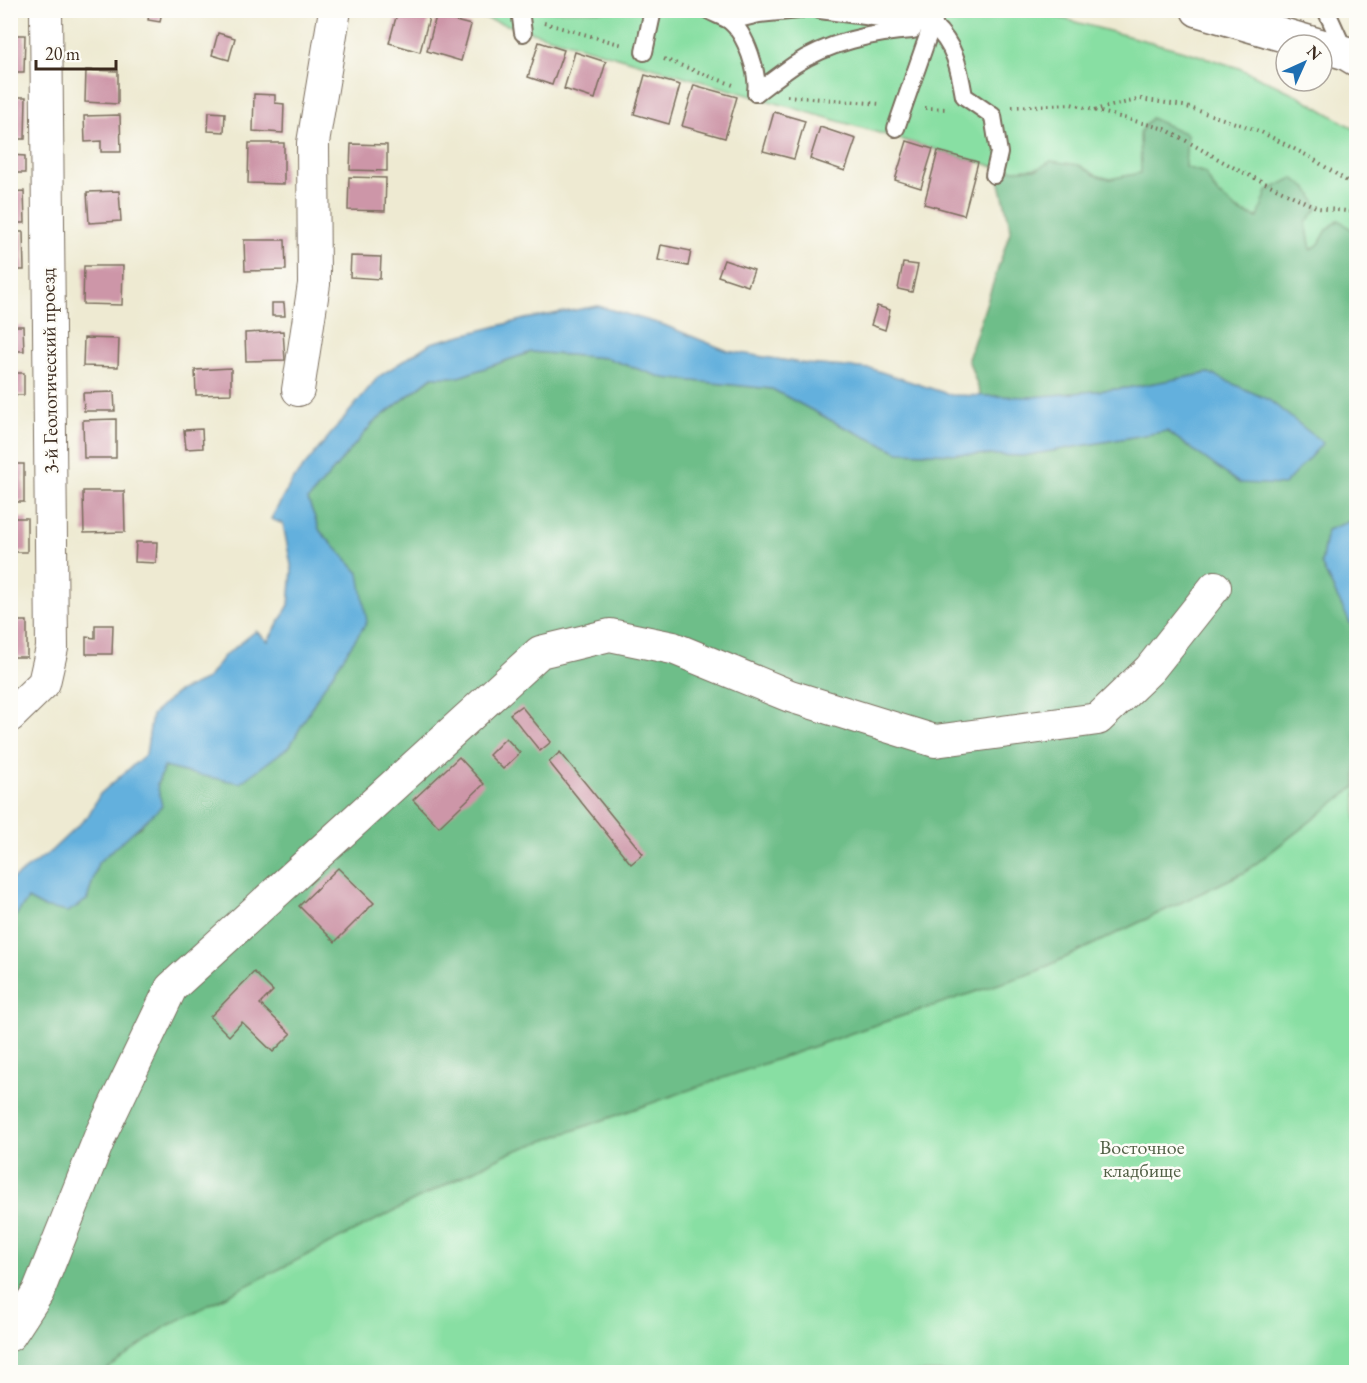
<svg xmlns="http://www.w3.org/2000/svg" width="1367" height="1383" viewBox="0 0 1367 1383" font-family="'EB Garamond',serif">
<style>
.green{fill:#88dfa3;stroke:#628460;stroke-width:1.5}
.forest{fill:#6ebe89;stroke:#547454;stroke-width:1.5}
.water{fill:#64b0dd;stroke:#506d7e;stroke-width:1.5}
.building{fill:#cd96a8}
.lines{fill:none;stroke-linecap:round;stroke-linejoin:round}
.lane-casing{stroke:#7a6d5d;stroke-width:20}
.street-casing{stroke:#7a6d5d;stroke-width:34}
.primary-casing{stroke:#7a6d5d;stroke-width:36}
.path{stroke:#7a6d5d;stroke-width:4;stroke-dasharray:1.5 4.5;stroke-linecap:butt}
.lane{stroke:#fff;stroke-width:16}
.street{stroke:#fff;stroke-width:32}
.primary{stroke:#fff;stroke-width:33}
.labels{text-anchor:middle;stroke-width:5;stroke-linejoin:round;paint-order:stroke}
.street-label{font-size:20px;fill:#3b2a1e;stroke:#fdfcf7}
.park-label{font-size:20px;fill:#526046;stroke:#fdfcf7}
</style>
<rect width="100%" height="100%" fill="#fdfcf7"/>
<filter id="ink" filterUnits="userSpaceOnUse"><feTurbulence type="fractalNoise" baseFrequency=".0167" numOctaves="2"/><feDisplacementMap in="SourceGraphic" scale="12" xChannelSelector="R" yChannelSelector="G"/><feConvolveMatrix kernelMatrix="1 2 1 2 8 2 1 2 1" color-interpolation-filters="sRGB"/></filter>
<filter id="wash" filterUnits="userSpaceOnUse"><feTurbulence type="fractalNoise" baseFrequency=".008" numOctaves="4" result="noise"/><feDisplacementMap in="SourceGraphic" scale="24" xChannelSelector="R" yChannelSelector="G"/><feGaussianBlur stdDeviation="1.35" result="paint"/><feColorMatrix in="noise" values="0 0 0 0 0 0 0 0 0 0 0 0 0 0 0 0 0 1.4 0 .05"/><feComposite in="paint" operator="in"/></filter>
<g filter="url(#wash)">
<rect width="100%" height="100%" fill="#eeead2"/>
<g class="green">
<path d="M 459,11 L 1034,11 L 1188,52 L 1239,68 L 1299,96 L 1353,128 L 1356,132 L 1356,233 L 1338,220 L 1327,230 L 1319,244 L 1311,250 L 1306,223 C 1259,218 1230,220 1205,173 L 1184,167 L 1187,134 L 1140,132 L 1142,173 L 1110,179 L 1095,175 L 1079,165 L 1015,170 L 996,167 Z"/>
<path d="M 1356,786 L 1356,1372 L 103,1372 L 167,1326 L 506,1154 L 866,1028 L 1035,972 L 1245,872 Z"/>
</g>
<path class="forest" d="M 1151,118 L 1187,134 L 1185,167 L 1205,173 L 1215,191 L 1240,212 L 1258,218 L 1267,191 L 1293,178 L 1310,191 L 1318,208 L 1306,223 L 1311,250 L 1319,244 L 1327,230 L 1339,220 L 1356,233 L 1356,519 L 1327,530 L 1321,564 L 1356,635 L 1356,786 L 1245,872 L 1035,972 L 866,1028 L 506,1154 L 167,1326 L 103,1372 L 11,1372 L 11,922 L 28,899 L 43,907 L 87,900 L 98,863 L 125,837 L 142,826 L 164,767 L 188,773 L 290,746 L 318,696 L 359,573 L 320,531 L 308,500 L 373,423 L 433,377 L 459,377 L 531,352 L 606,358 L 664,378 L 772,389 L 838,424 L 899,452 L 1023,456 L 1167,431 L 1239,483 L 1209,373 L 1127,388 L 1032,397 L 981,396 L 968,359 L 1011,229 L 996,167 L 1015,170 L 1038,169 L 1051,161 L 1079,165 L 1095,175 L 1110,179 L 1141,173 L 1140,132 Z"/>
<g class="water">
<path d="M 598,306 L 664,325 L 728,351 L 807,364 L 872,369 L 951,395 L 1032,397 L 1127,388 L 1209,373 L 1269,400 L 1323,443 L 1284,485 L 1239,483 L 1167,431 L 1023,456 L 899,452 L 838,424 L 772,389 L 664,378 L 606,358 L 531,352 L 459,377 L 432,377 L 373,423 L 308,500 L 320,531 L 359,573 L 367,622 L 318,696 L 290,746 L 240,783 L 188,773 L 164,767 L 157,784 L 162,806 L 98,863 L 87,900 L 68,912 L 43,907 L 28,899 L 11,922 L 11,880 L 50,852 L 88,816 L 100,794 L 146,754 L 152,715 L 176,693 L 207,679 L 223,657 L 256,631 L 268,641 L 289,605 L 292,570 L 283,524 L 271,519 L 292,481 L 378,377 L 431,343 L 525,319 Z"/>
<path d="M 1356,519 L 1356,635 L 1321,564 L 1327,530 Z"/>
</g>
<g id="blocks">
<g class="building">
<path d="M 150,10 L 162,10 L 160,22 L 148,20 Z"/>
<path d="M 398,10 L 418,10 L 430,14 L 420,52 L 389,43 Z"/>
<path d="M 436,16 L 471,25 L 461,61 L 427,51 Z"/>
<path d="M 218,33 L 235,38 L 229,60 L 212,55 Z"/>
<path d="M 10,35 L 25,35 L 24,72 L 10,72 Z"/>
<path d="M 539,42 L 564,50 L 552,85 L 528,77 Z"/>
<path d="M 575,52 L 606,62 L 595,99 L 564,89 Z"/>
<path d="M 86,70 L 118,71 L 118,104 L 85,102 Z"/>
<path d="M 645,75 L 680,85 L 669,124 L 634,114 Z"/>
<path d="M 694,85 L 737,97 L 725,138 L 682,126 Z"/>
<path d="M 254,94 L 275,95 L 275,103 L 284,104 L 283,133 L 253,131 Z"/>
<path d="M 10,97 L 26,97 L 25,139 L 10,139 Z"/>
<path d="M 209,112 L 225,113 L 224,132 L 208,131 Z"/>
<path d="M 774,112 L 805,121 L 794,159 L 763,151 Z"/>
<path d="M 120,115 L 121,152 L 101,152 L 101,141 L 85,142 L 84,116 Z"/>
<path d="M 820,127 L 856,139 L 845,171 L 810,159 Z"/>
<path d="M 907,141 L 933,149 L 921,188 L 895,180 Z"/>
<path d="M 249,143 L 284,143 L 284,184 L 248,183 Z"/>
<path d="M 351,144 L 387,145 L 387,171 L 350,170 Z"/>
<path d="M 938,151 L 978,162 L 964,215 L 924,204 Z"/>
<path d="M 10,155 L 25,156 L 25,173 L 10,173 Z"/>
<path d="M 349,177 L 386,178 L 385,211 L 348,210 Z"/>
<path d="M 24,191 L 25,223 L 10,223 L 10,192 Z"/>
<path d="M 119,191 L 121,221 L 89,223 L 87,192 Z"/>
<path d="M 10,232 L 23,232 L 24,270 L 10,270 Z"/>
<path d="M 244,240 L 285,240 L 286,270 L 245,271 Z"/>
<path d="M 661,245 L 691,251 L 688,266 L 658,260 Z"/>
<path d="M 351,256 L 381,257 L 380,279 L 350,277 Z"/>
<path d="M 724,260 L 754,270 L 748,286 L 718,276 Z"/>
<path d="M 903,263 L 918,265 L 912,292 L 898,289 Z"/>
<path d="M 84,266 L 123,266 L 122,305 L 83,304 Z"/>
<path d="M 272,303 L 284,303 L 285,316 L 272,316 Z"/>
<path d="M 877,306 L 890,310 L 885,330 L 871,325 Z"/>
<path d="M 10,326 L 23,326 L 24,351 L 10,351 Z"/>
<path d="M 283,331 L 285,360 L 246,361 L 245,333 Z"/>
<path d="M 84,338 L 119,339 L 118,367 L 83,366 Z"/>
<path d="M 231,368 L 231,394 L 196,395 L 195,370 Z"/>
<rect x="10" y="373" width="14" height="22"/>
<path d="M 114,392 L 115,411 L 84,411 L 83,393 Z"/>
<path d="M 116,419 L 116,458 L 84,458 L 83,420 Z"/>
<path d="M 202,429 L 203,448 L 186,449 L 184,430 Z"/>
<rect x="10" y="464" width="14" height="38"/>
<path d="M 83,491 L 124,491 L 125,532 L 84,533 Z"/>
<rect x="10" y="518" width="17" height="34"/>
<path d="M 136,542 L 157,542 L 156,563 L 135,562 Z"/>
<rect x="10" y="621" width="17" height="36"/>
<path d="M 95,625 L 113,625 L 112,654 L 86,654 L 86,637 L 95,638 Z"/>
<path d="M 521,706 L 551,742 L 540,751 L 510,714 Z"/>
<path d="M 506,738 L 520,753 L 503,769 L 489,755 Z"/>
<path d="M 560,752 L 643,854 L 631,864 L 549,762 Z"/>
<path d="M 459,757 L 484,784 L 439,827 L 413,800 Z"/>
<path d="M 338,868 L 374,903 L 335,942 L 299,906 Z"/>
<path d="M 254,972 L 273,991 L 260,1004 L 291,1034 L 273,1052 L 242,1022 L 229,1036 L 210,1017 Z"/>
</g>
</g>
</g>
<g filter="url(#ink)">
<use href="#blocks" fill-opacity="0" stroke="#7a6d5d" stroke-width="1.5"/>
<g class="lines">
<g class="lane-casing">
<g id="lane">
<path d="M 520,10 L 523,33"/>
<path d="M 708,10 C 714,14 724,17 730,21 C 746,34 759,73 756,93"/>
<path d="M 820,10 L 933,25 C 955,45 959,67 964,96 L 993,116 L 999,153 L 994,175"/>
<path d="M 1326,10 L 1345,52"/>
<path d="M 730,21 L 759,14 L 799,10"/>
<path d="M 644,52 L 653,10"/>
<path d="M 756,93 C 768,84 781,74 794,65 C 827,43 874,32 913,30"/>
<path d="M 896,128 L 937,10"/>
</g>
</g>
<g class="street-casing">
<g id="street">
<path d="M 298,390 L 314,284 L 313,143 L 335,10"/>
<path d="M 10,716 L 44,683 L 52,648 L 46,10"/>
<path d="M 10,1335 L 38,1292 L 101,1134 L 171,988 L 540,652 L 610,635 L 673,648 L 790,696 L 935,741 L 1098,719 L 1150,669 L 1215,587"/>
</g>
</g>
<g class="primary-casing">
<g id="primary">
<path d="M 1198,10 L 1318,45"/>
<path d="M 1322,46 L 1346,53 L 1356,59"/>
</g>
</g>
<g class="path">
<path d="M 544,23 L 623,45"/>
<path d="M 664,59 L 736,86"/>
<path d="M 787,96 L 881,104"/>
<path d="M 1012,107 L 1071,104 L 1165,129 L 1238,170 L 1318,208 L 1356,212"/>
<path d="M 925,108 L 947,109"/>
<path d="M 1094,110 L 1141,99 L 1184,106 L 1259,131 L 1310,157 L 1356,187"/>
</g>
<use href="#lane" class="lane"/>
<use href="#street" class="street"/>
<use href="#primary" class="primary"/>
</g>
</g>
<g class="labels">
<g class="street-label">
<text transform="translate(49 371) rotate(-91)" y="7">3-й Геологический проезд</text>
</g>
<g class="park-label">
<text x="1142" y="1154">Восточное<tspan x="1142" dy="23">кладбище</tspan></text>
</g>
</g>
<rect width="1367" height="1383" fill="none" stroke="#fdfcf7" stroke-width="36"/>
<g transform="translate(1304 63) rotate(45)"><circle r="28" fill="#fdfcf7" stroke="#afa8a0" stroke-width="1.5"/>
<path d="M0-4.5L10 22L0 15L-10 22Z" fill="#1f6fb2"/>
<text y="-9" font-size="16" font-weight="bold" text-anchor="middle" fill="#3b2a1e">N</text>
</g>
<path d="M36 60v9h80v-9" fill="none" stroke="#3b2a1e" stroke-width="3"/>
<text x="45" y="60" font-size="18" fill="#3b2a1e" stroke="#fdfcf7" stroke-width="4.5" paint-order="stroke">20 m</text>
</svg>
